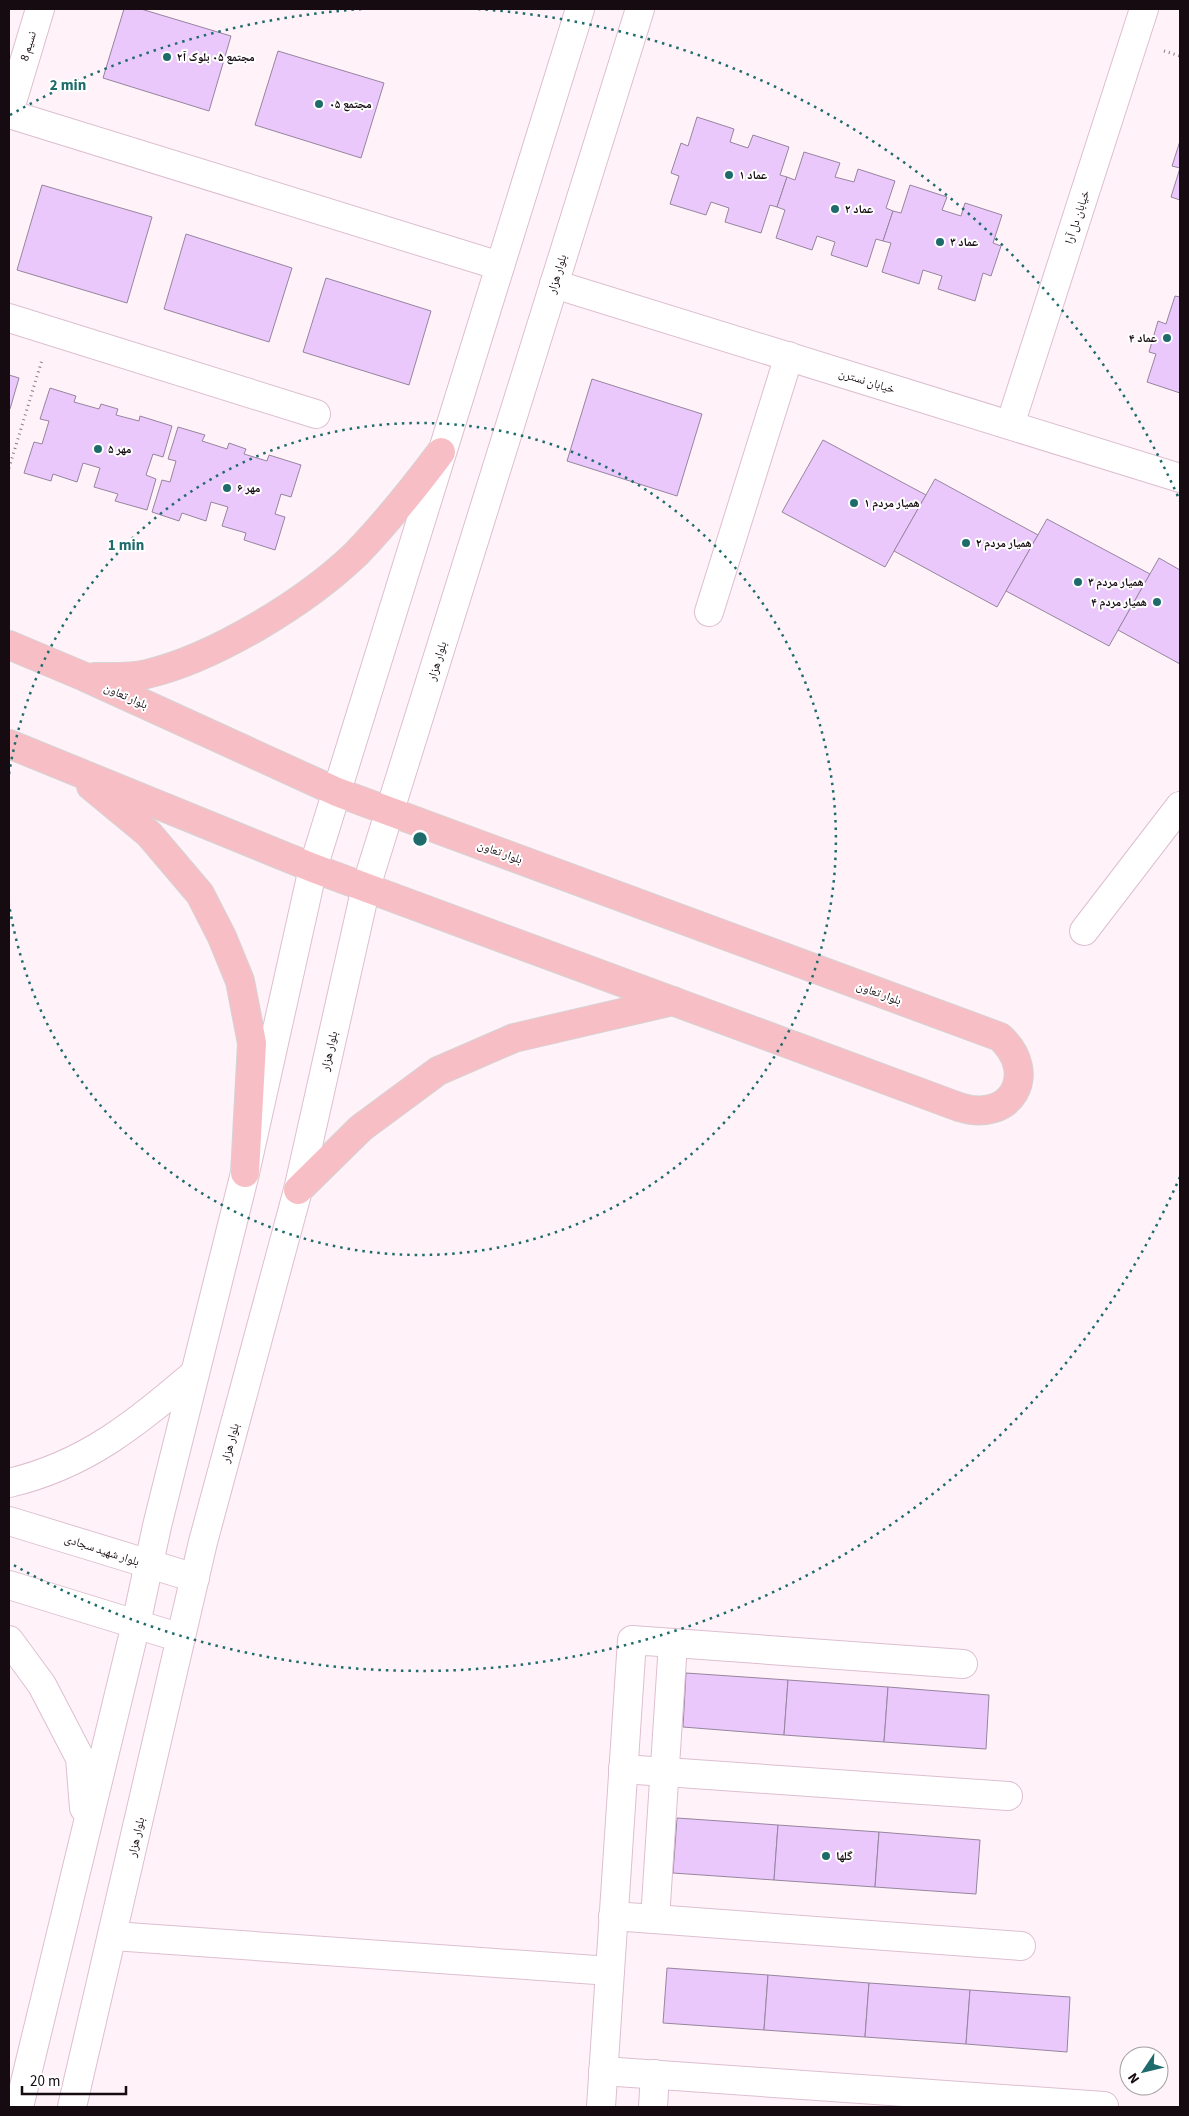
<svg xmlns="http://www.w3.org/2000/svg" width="1189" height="2116" viewBox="0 0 1189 2116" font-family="'Source Sans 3','Noto Naskh Arabic',sans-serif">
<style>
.building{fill:#ebc8fc;stroke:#96859e}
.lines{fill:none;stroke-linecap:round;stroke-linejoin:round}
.minor-casing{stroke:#ddbfd0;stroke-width:30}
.major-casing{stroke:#d5d3d4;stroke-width:30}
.path{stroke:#867b81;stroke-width:3;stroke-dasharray:1 4;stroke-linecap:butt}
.minor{stroke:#fff;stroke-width:28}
.major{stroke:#f7bfc5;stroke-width:28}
.ring{fill:none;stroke:#1e6b6c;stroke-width:2.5;stroke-dasharray:2.5 5}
.poi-dot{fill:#1e6b6c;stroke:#fff;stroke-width:2}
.labels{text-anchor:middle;stroke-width:4;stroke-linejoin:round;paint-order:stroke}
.street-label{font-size:12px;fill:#150b11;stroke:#fff}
.poi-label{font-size:12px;font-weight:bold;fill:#150b11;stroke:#fff;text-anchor:start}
.centre{fill:#1e6b6c;stroke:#fff;stroke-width:2.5}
.ring-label{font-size:15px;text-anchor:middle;font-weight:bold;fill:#1e6b6c;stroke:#fff;stroke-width:4;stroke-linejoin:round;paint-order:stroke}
</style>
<rect width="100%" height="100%" fill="#fff2f9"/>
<g class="building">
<path d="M 124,9 L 141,9 L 231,36 L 209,111 L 103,78 Z"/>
<path d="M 278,51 L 384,83 L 361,158 L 255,125 Z"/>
<path d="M 697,117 L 734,129 L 730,142 L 748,148 L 753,135 L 789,147 L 780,175 L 787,177 L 777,207 L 770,205 L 761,233 L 725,222 L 729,208 L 711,202 L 706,215 L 670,204 L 679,176 L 671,173 L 681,143 L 688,146 Z"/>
<path d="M 1180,141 L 1180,200 L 1171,197 L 1180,168 L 1172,166 Z"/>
<path d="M 804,152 L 840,163 L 835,177 L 854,182 L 858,169 L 895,181 L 886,208 L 893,211 L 883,241 L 876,239 L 867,267 L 831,255 L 835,242 L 817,236 L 812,250 L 776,238 L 785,210 L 777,207 L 787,177 L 795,180 Z"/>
<path d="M 42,185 L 152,217 L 127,303 L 17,270 Z"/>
<path d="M 910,185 L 947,197 L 942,210 L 961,216 L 965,203 L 1002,215 L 993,243 L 1001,246 L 991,276 L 983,273 L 975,301 L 938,289 L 942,276 L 923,270 L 919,284 L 882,272 L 891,243 L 883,241 L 893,211 L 901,213 Z"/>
<path d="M 186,234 L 292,268 L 269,342 L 164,309 Z"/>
<path d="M 326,278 L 431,311 L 409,385 L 303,352 Z"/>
<path d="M 1175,296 L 1180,297 L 1180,393 L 1147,382 L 1156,354 L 1149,352 L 1158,321 L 1166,324 Z"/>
<path d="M 9,375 L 19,378 L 10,409 L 9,409 Z"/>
<path d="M 592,379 L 702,414 L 677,496 L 567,461 Z"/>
<path d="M 50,388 L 76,396 L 74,402 L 99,409 L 101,404 L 118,409 L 116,415 L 139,421 L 140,416 L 172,426 L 163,457 L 153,454 L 146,475 L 156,479 L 147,510 L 115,501 L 118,494 L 94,487 L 100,468 L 83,463 L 77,482 L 53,474 L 51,481 L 24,473 L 34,442 L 42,444 L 49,421 L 40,419 Z"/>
<path d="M 178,427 L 205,435 L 202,441 L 227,449 L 229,443 L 246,449 L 244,454 L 267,461 L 269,455 L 301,465 L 291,497 L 281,494 L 275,514 L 285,517 L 275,550 L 244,540 L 246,533 L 222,526 L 228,507 L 211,502 L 206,521 L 182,513 L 179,521 L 152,512 L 162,480 L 170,482 L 176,461 L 168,459 Z"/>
<path d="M 823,440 L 926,495 L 885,567 L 782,512 Z"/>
<path d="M 935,479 L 1038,535 L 997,607 L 894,551 Z"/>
<path d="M 1047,519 L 1150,574 L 1109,646 L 1006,591 Z"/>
<path d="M 1159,558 L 1180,570 L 1180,664 L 1118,630 Z"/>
<path d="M 686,1673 L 788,1680 L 784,1735 L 683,1727 Z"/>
<path d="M 788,1680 L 888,1687 L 884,1742 L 784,1735 Z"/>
<path d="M 888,1687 L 989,1695 L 986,1749 L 884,1742 Z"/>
<path d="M 677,1818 L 778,1825 L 774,1880 L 673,1873 Z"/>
<path d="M 778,1825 L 879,1832 L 875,1887 L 774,1880 Z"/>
<path d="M 879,1832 L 980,1840 L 976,1894 L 875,1887 Z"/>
<path d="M 667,1968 L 768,1975 L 764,2030 L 663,2023 Z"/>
<path d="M 768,1975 L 869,1983 L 865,2037 L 764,2030 Z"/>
<path d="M 869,1983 L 970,1990 L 966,2044 L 865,2037 Z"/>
<path d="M 970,1990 L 1070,1997 L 1067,2052 L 966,2044 Z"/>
</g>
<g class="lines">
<g class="minor-casing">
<g id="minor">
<path d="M 9,112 L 40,9"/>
<path d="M 9,114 L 500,266"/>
<path d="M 554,284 L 1180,478"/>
<path d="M 9,318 L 316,414"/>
<path d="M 1010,425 L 1144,9"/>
<path d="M 709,612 L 789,356"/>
<path d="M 1084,931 L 1180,806"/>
<path d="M 9,1483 C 86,1465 135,1424 194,1374"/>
<path d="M 9,1521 L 195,1578"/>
<path d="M 9,1585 L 181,1638"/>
<path d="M 9,1640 L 42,1685 L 80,1758 L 84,1808"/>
<path d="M 623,1769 L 1008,1796"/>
<path d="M 613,1916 L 1021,1946"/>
<path d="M 655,1919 L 673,1643"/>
<path d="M 113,1936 L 610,1971"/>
<path d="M 603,2071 L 1104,2106"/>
<path d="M 19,2107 L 136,1624 L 157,1526 L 245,1173 L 313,868 L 580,9"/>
<path d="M 72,2107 L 203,1542 L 298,1190 L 366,887 L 640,9"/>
<path d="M 601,2107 L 632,1640 L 963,1664"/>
<path d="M 653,2107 L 655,2074"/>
</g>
</g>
<g class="major-casing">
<g id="major">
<path d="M 9,645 L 85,677 L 337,792 L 1000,1037 C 1040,1074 1011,1124 959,1107 L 313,868 L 9,744"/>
<path d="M 95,677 C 112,677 130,678 147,674 C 215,658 306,602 356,554 C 387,522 414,488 441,452"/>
<path d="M 91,786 L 149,834 L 200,894 L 222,937 L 240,981 L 252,1043 L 245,1173"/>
<path d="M 298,1190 L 361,1128 L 438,1071 L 514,1038 L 673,1001"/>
</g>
</g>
<g class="path">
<path d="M 1164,51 L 1180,56"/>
<path d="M 9,468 L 42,360"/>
</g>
<use href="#minor" class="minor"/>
<use href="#major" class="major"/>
</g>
<g class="ring">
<path d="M9 774A416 416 0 1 1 9 904"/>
<path d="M1180 1177A832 832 0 0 1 10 1563M10 115A832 832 0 0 1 362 9M478 9A832 832 0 0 1 1180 501"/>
</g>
<g class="poi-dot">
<circle cx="167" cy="57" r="5"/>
<circle cx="319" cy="104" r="5"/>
<circle cx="729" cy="175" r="5"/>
<circle cx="835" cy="209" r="5"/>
<circle cx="940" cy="242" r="5"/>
<circle cx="1167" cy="338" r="5"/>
<circle cx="98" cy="449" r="5"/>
<circle cx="227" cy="488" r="5"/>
<circle cx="854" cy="503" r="5"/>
<circle cx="966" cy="543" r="5"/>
<circle cx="1078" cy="582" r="5"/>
<circle cx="1157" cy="602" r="5"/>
<circle cx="826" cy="1856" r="5"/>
</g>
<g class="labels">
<g class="street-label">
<text transform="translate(28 46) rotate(-73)" y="4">نسیم 8</text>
<text transform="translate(1077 217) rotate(-72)" y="4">خیابان دل آرا</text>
<text transform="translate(557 274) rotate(-73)" y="4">بلوار هزار</text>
<text transform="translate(867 381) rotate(17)" y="4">خیابان نسترن</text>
<text transform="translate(437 661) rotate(-73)" y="4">بلوار هزار</text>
<text transform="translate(126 696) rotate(24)" y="4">بلوار تعاون</text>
<text transform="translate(500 852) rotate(20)" y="4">بلوار تعاون</text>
<text transform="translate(879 993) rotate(20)" y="4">بلوار تعاون</text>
<text transform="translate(329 1051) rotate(-77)" y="4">بلوار هزار</text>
<text transform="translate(230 1443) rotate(-75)" y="4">بلوار هزار</text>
<text transform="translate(102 1550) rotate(18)" y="4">بلوار شهید سجادی</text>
<text transform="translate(136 1837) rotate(-77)" y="4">بلوار هزار</text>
</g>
<g class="poi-label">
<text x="177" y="61">مجتمع ۰۵ بلوک آ۲</text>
<text x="329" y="108">مجتمع ۰۵</text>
<text x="739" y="179">عماد ۱</text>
<text x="845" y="213">عماد ۲</text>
<text x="950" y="246">عماد ۳</text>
<text x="1157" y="342" text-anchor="end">عماد ۴</text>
<text x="108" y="453">مهر ۵</text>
<text x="237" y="492">مهر ۶</text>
<text x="864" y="507">همیار مردم ۱</text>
<text x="976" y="547">همیار مردم ۲</text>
<text x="1088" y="586">همیار مردم ۳</text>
<text x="1147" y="606" text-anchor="end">همیار مردم ۴</text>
<text x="836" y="1860">گلها</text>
</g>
</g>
<circle cx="420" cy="839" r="8" class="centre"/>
<g class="ring-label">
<text x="68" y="90">2 min</text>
<text x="126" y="550">1 min</text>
</g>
<rect width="1189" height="2116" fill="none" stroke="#150b11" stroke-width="20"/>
<g transform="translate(1144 2071) rotate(235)"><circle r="24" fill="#ffffff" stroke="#a19da0"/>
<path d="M0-4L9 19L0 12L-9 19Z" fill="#1e6b6c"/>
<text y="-8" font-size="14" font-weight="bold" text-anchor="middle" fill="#150b11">N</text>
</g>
<path d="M22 2086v8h104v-8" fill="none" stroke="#150b11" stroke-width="2.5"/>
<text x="30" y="2086" font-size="15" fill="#150b11" stroke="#ffffff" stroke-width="4" paint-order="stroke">20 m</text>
</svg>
